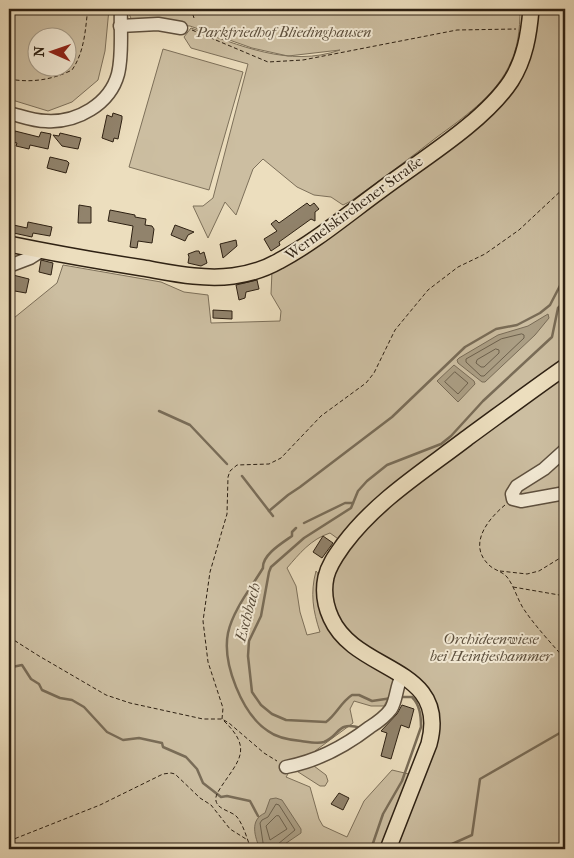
<svg xmlns="http://www.w3.org/2000/svg" width="574" height="858" viewBox="0 0 574 858" font-family="'IM FELL French Canon',serif">
<style>
.green{fill:#ccbea1;stroke:#7d705a;fill-rule:evenodd}
.water{fill:#ab9e84;stroke:#796c57}
.lines{fill:none;stroke-linecap:round;stroke-linejoin:round}
.shore{stroke:#6c604c;stroke-width:1}
.stream{stroke:#796c57;stroke-width:2.5}
.building{fill:#91836c;stroke:#2e2113}
.minor-casing{stroke:#5e503e;stroke-width:15}
.major-casing{stroke:#2e2113;stroke-width:18}
.path{stroke:#2e2113;stroke-width:1;stroke-dasharray:4 2.5;stroke-linecap:butt}
.minor{stroke:#f3ead5;stroke-width:12}
.major{stroke:#ecdebe;stroke-width:15}
.labels{text-anchor:middle;stroke-width:4;stroke-linejoin:round;paint-order:stroke}
.park-label{font-size:15px;font-style:italic;fill:#5d503e;stroke:#f3ead5}
.street-label{font-size:15px;fill:#2e2113;stroke:#f3ead5}
.water-label{font-size:16px;font-style:italic;fill:#5a4d3b;stroke:#f3ead5}
</style>
<rect width="100%" height="100%" fill="#ecdebe"/>
<filter id="stains"><feTurbulence type="fractalNoise" baseFrequency=".004" numOctaves="4"/><feColorMatrix values="0 0 0 0 .2 0 0 0 0 .09 0 0 0 0 .02 0 0 0 .5 -.17"/></filter>
<radialGradient id="worn" r=".72"><stop offset=".6" stop-color="#630" stop-opacity="0"/><stop offset="1" stop-color="#630" stop-opacity=".3"/></radialGradient>
<g class="green">
<path d="M 9,9 L 109,9 L 105,51 L 98,80 L 72,102 L 48,111 L 9,99 ZM 38,38 L 68,38 L 68,68 L 38,68 Z"/>
<path d="M 127,9 L 520,9 C 520,30 518,49 508,68 C 493,97 463,118 437,137 C 409,159 380,180 351,201 L 343,205 L 331,197 L 314,195 L 297,187 L 263,159 L 253,169 L 236,215 L 225,202 L 208,238 L 193,206 L 203,206 L 213,198 L 248,64 L 191,48 L 184,37 L 191,28 C 239,45 289,68 340,50 L 288,56 L 252,48 L 190,26 L 133,23 Z"/>
<path d="M 537,9 L 565,9 L 565,362 L 341,541 L 330,533 C 311,539 299,554 287,568 L 296,586 L 300,612 L 307,635 L 320,632 C 313,611 310,593 316,571 L 320,576 L 323,613 L 398,679 L 384,706 L 371,706 L 354,701 L 350,709 L 353,723 L 315,751 L 310,763 L 326,775 L 328,781 L 325,786 L 320,786 L 292,768 L 286,777 L 310,787 L 319,819 L 323,826 L 347,837 L 364,801 L 392,770 L 413,775 L 384,849 L 9,849 L 9,322 L 57,283 L 63,265 L 161,282 L 184,292 L 208,295 L 211,323 L 280,321 L 281,311 L 271,294 L 272,271 L 496,109 Z"/>
<path d="M 163,49 L 243,72 L 209,190 L 129,167 Z"/>
<path d="M 565,372 L 565,849 L 392,849 L 437,722 L 378,652 L 371,650 L 347,634 L 336,619 L 329,586 L 337,562 L 369,523 L 414,484 Z"/>
</g>
<g class="water">
<path d="M 548,314 L 549,318 L 535,335 L 485,382 L 482,382 L 458,363 L 457,360 L 459,358 L 498,335 L 528,326 Z"/>
<path d="M 454,365 L 474,381 L 475,384 L 458,402 L 437,381 Z"/>
<path d="M 276,798 L 282,800 L 301,829 L 301,833 L 279,848 L 260,849 C 255,837 249,820 265,813 L 270,799 Z"/>
</g>
<g class="lines">
<g class="shore">
<path d="M 522,334 L 524,335 L 524,338 L 484,376 L 481,376 L 466,362 L 466,359 L 501,339 Z"/>
<path d="M 496,349 L 499,350 L 499,353 L 484,367 L 481,367 L 476,363 L 477,360 Z"/>
<path d="M 455,372 L 468,383 L 458,394 L 445,382 Z"/>
<path d="M 279,816 L 287,829 L 270,840 L 266,826 L 276,816 Z"/>
<path d="M 264,849 L 260,823 L 262,820 L 268,817 L 276,804 L 279,805 L 295,830 L 278,844 L 276,849"/>
</g>
<g class="stream">
<path d="M 159,411 L 190,425 L 227,464"/>
<path d="M 242,476 L 273,516"/>
<path d="M 269,511 L 288,495 L 300,487 L 392,417 L 465,347 L 496,329 L 517,325 L 540,313 L 550,305 L 565,276"/>
<path d="M 304,523 L 345,503 L 353,503"/>
<path d="M 296,528 L 292,532 L 292,536 C 282,543 262,555 263,568 C 251,588 233,610 228,633 C 222,663 242,714 268,731 C 277,738 290,740 301,741 C 308,742 318,744 324,742 C 341,735 336,721 361,728"/>
<path d="M 9,663 L 12,667 L 22,665 L 31,679 L 39,684 L 42,690 L 60,698 L 72,700 L 84,707 L 107,732 L 123,740 L 139,738 L 162,743 L 163,747 L 186,757 L 197,769 L 203,783 L 221,797 L 227,796 L 250,801 L 258,816"/>
<path d="M 392,698 L 372,701 L 359,695 L 352,695 C 341,702 336,715 326,722 L 286,720 L 272,714 L 261,705 L 252,692 L 248,656 L 249,641 L 261,616 L 269,572 L 271,567 L 304,538 L 351,508 L 358,491 L 367,481 L 387,465 L 441,444 L 451,436 L 483,401 L 552,337 L 558,308 L 565,301"/>
<path d="M 371,849 L 383,814 L 402,781 L 421,727 C 421,716 420,705 412,697 L 400,697"/>
<path d="M 441,849 L 472,835 L 480,779 L 565,730"/>
<path d="M 464,849 L 466,849"/>
</g>
</g>
<g class="building">
<path d="M 113,113 L 122,116 L 122,119 L 118,139 L 114,138 L 113,142 L 102,138 L 107,115 L 112,117 Z"/>
<path d="M 15,131 L 39,137 L 41,132 L 51,134 L 48,149 L 30,145 L 29,149 L 16,146 L 17,143 L 13,142 Z"/>
<path d="M 60,133 L 81,138 L 78,149 L 62,146 L 53,135 L 59,136 Z"/>
<path d="M 50,157 L 67,161 L 69,163 L 66,173 L 47,168 Z"/>
<path d="M 307,203 L 310,206 L 314,203 L 319,209 L 315,212 L 315,221 L 311,219 L 279,242 L 280,245 L 271,251 L 264,239 L 277,231 L 271,224 L 276,220 L 279,223 Z"/>
<path d="M 79,205 L 91,207 L 91,223 L 78,223 Z"/>
<path d="M 110,210 L 135,215 L 135,217 L 146,219 L 145,225 L 152,226 L 154,229 L 152,243 L 138,241 L 137,248 L 130,247 L 133,226 L 108,221 Z"/>
<path d="M 28,222 L 52,227 L 50,236 L 33,233 L 32,237 L 9,232 L 9,224 L 27,228 Z"/>
<path d="M 175,225 L 194,232 L 188,235 L 185,241 L 171,235 Z"/>
<path d="M 236,240 L 237,246 L 223,258 L 220,244 Z"/>
<path d="M 196,251 L 199,251 L 200,254 L 204,252 L 207,263 L 201,266 L 188,263 L 189,257 L 188,254 Z"/>
<path d="M 41,260 L 53,263 L 51,275 L 39,272 Z"/>
<path d="M 9,274 L 29,279 L 26,293 L 9,290 Z"/>
<path d="M 257,280 L 259,289 L 246,292 L 245,298 L 239,300 L 236,285 Z"/>
<path d="M 213,310 L 232,311 L 232,319 L 213,318 Z"/>
<path d="M 323,536 L 333,543 L 322,558 L 313,552 Z"/>
<path d="M 402,705 L 414,709 L 409,728 L 401,725 L 391,759 L 381,756 L 387,733 L 381,731 L 397,714 Z"/>
<path d="M 339,793 L 349,798 L 343,810 L 331,804 Z"/>
</g>
<g class="lines">
<g class="minor-casing">
<g id="minor">
<path d="M 120,26 L 158,24 L 181,28"/>
<path d="M 9,113 C 21,116 33,121 46,121 C 77,123 110,104 118,74 C 123,54 120,30 121,9"/>
<path d="M 9,266 L 30,258 L 41,251"/>
<path d="M 565,450 L 544,469 L 517,486 L 512,494 L 513,499 L 521,501 L 565,493"/>
<path d="M 286,767 C 318,761 344,747 370,727 C 378,722 385,717 391,709 C 397,699 396,686 402,676"/>
</g>
</g>
<g class="major-casing">
<g id="major">
<path d="M 9,244 C 53,253 98,261 143,268 C 172,273 203,280 233,276 C 248,274 265,269 279,261 C 315,242 348,214 381,190 C 421,160 484,122 511,81 C 525,59 529,34 531,9"/>
<path d="M 388,849 L 429,744 C 450,665 356,674 331,618 C 325,605 323,591 326,577 C 329,564 337,554 344,544 C 377,500 424,471 467,438 C 500,414 532,390 565,367"/>
</g>
</g>
<g class="path">
<path d="M 191,9 L 194,18"/>
<path d="M 88,12 L 96,9"/>
<path d="M 9,27 L 17,9"/>
<path d="M 192,30 L 268,62 L 303,60 L 457,30 L 516,29"/>
<path d="M 9,79 C 31,83 52,80 72,70 C 83,54 85,35 87,16 L 85,12"/>
<path d="M 505,505 C 488,519 468,544 488,564 C 493,570 502,571 507,577 C 514,586 517,598 523,608 C 535,626 551,643 565,659"/>
<path d="M 500,571 L 527,574 L 539,571 L 565,555"/>
<path d="M 513,587 L 565,596"/>
<path d="M 9,637 L 39,656 L 106,695 L 130,703 L 203,719 L 222,719 L 229,723 L 264,753 L 277,761"/>
<path d="M 222,719 L 223,708 L 208,662 L 203,621 L 210,572 L 227,514 L 228,477 L 230,471 L 237,465 L 269,464 L 281,458 L 321,416 L 366,383 L 374,373 L 395,330 L 428,290 L 458,267 L 485,254 L 519,230 L 565,187"/>
<path d="M 224,721 C 253,749 239,760 221,787 C 218,792 215,796 216,801 C 218,810 232,811 237,817 C 244,826 247,839 251,849"/>
<path d="M 9,841 L 100,805 L 163,774 L 171,773 L 175,774 L 200,798 L 211,805 L 230,829 L 246,839"/>
</g>
<use href="#minor" class="minor"/>
<use href="#major" class="major"/>
</g>
<g class="labels">
<g class="park-label">
<text x="284" y="37">Parkfriedhof Bliedinghausen</text>
<text x="491" y="644">Orchideenwiese<tspan x="491" dy="17">bei Heintjeshammer</tspan></text>
</g>
<g class="street-label">
<text transform="translate(354 208) rotate(-36)" y="5">Wermelskirchener Straße</text>
</g>
<g class="water-label">
<text transform="translate(247 612) rotate(-75)" y="6">Eschbach</text>
</g>
</g>
<rect width="574" height="858" fill="none" stroke="#ecdebe" stroke-width="30"/>
<rect x="10" y="10" width="554" height="838" fill="none" stroke="#2e2113" stroke-width="2.5"/>
<rect x="15" y="15" width="544" height="828" fill="none" stroke="#2e2113"/>
<g transform="translate(52 52) rotate(272)"><circle r="24" fill="#f3ead5" stroke="#a49a87"/>
<path d="M0-4L9 19L0 12L-9 19Z" fill="#8f2418"/>
<text y="-8" font-size="14" font-weight="bold" text-anchor="middle" fill="#2e2113">N</text>
</g>
<rect width="100%" height="100%" filter="url(#stains)"/>
<rect width="100%" height="100%" fill="url(#worn)"/>
</svg>
